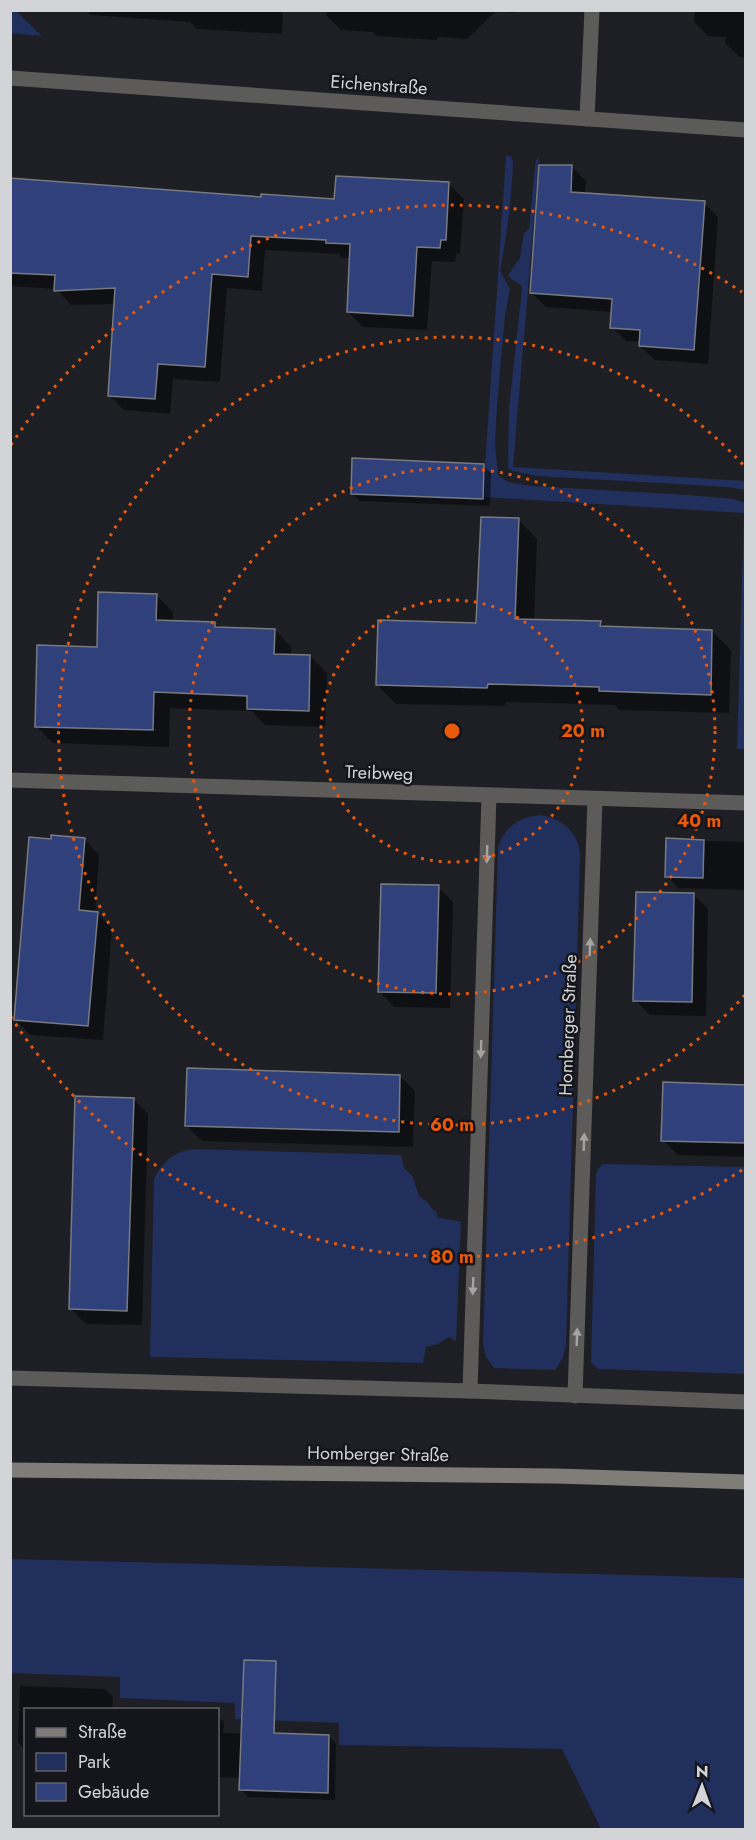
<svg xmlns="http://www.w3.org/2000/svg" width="756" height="1840" viewBox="0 0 756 1840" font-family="Jost,sans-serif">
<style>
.green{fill:#212f5c}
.shadow{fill:#0007}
.building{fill:#2f407b;stroke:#777a81;stroke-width:1.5}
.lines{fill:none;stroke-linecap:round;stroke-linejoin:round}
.street{stroke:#5d5b59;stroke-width:15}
.secondary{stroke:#807d79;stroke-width:15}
.oneway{fill:#a4a4a5}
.ring{fill:none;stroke:#e8590c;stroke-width:3;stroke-dasharray:3 6}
.labels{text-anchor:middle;stroke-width:5;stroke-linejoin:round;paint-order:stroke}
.street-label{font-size:18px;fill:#d3d4d8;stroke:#14161b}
.centre{fill:#e8590c;stroke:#14161b;stroke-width:3}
.ring-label{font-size:18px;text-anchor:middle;font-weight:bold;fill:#e8590c;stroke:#14161b;stroke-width:5;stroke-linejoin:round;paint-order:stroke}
</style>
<rect width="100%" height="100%" fill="#1d1f24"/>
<g class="green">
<path d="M 10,11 L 16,11 L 42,36 L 11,33 Z"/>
<path d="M 506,156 L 510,156 L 513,160 C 512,198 507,234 500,271 L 510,289 L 505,315 L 497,405 L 495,445 L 498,475 L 508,482 L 531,486 L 689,495 L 733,499 L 745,503 L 744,749 L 737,749 L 744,513 L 483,497 Z"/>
<path d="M 539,158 L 513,467 L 745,481 L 745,490 L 729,487 L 537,476 L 513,471 L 508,468 L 509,408 L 522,289 L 521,285 L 511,279 L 508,275 L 520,258 L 524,233 L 529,229 L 535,166 L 536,160 Z"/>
<path d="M 540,815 C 562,818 580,833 580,857 L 566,1344 L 563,1358 L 555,1370 L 494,1368 L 486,1357 L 483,1344 L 498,848 C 504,828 518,817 540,815 Z"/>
<path d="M 195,1149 L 401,1155 L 404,1168 L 413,1177 L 419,1196 L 427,1202 L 433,1210 L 436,1211 L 437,1217 L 461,1222 L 456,1341 L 449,1337 L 438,1344 L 426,1347 L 423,1363 L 150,1357 L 154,1179 C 163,1161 174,1151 195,1149 Z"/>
<path d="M 603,1164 L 745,1167 L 745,1374 L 598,1369 L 591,1362 L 596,1175 L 598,1169 Z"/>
<path d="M 11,1559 L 745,1578 L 745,1829 L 601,1829 L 562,1749 L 339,1745 L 339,1723 L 235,1719 L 235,1703 L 120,1698 L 120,1677 L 11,1673 Z"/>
</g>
<g class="shadow">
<path d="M 70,10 L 283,10 L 282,34 L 197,29 L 190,22 L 91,15 L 88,12 Z"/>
<path d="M 327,10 L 515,10 L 515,13 L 495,12 L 467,39 L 437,37 L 437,40 L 377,36 L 373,32 L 341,30 L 326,15 Z"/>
<path d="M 695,10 L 746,10 L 746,58 L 740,57 L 725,43 L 726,37 L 708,36 L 694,22 Z"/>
<path d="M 572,167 L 586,181 L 585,195 L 704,203 L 718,217 L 708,364 L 655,360 L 640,346 L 641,342 L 626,341 L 612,327 L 613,312 L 546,307 L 532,293 Z"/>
<path d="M 10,180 L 262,199 L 336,200 L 449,184 L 464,199 L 460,254 L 456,254 L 455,262 L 432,261 L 427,330 L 363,327 L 348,312 L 351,258 L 342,258 L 339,254 L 265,250 L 262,291 L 227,288 L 220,382 L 173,379 L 170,414 L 124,410 L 109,395 L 116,304 L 71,305 L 56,289 L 10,286 Z"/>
<path d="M 483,466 L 491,473 L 490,506 L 360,501 L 352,494 Z"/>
<path d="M 519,520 L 537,539 L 534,621 L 600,623 L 605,628 L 712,631 L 731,650 L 729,713 L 619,710 L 615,705 L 506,702 L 505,706 L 396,704 L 377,685 L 478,624 Z"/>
<path d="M 156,595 L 173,612 L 173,622 L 214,623 L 219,628 L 275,630 L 291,647 L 291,656 L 310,656 L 327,673 L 325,727 L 265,725 L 252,711 L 170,708 L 169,747 L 53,743 L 36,726 L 98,648 Z"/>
<path d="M 85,840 L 99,855 L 95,913 L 97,913 L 112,928 L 103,1040 L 30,1035 L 16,1020 Z"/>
<path d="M 668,840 L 746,842 L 746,890 L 678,888 L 667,876 Z"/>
<path d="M 438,887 L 453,902 L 450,1008 L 394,1007 L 380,992 Z"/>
<path d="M 693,894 L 708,909 L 706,1016 L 650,1015 L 635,1000 Z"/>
<path d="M 400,1076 L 415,1091 L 413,1147 L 202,1141 L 187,1126 Z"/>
<path d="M 746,1086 L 746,1157 L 678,1155 L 663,1140 Z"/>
<path d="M 133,1099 L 148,1114 L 142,1325 L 86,1324 L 71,1309 Z"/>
<path d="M 20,1686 L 105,1689 L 113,1697 L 112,1709 L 114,1710 L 26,1710 L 25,1750 L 18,1742 Z"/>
<path d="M 218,1716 L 224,1722 L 223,1733 L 329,1736 L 336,1744 L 335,1800 L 248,1797 L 241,1789 L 241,1778 L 218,1777 Z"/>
</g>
<g class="building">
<path d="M 539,165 L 572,165 L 571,192 L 705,201 L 694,350 L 639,346 L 640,330 L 610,328 L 612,299 L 530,293 Z"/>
<path d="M 336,176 L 449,182 L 446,240 L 441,240 L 440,248 L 417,247 L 413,316 L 347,312 L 350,244 L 326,243 L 326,240 L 251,236 L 248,277 L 212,274 L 205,367 L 158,364 L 155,399 L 108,396 L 115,288 L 54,291 L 55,275 L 10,273 L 10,178 L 261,197 L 261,194 L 334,199 Z"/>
<path d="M 352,458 L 484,464 L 483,499 L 351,494 Z"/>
<path d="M 481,517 L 519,518 L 515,619 L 601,621 L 600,626 L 712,630 L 711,695 L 599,691 L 599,687 L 488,684 L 487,688 L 376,685 L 378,620 L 476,623 Z"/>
<path d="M 98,592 L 157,594 L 156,620 L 215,622 L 215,627 L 275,629 L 274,654 L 310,655 L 309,711 L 247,709 L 247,696 L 154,692 L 153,730 L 35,727 L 37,645 L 97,647 Z"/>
<path d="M 51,835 L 85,838 L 79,910 L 98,912 L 88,1026 L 14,1020 L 29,837 L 51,839 Z"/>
<path d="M 666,838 L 704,840 L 703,878 L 665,877 Z"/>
<path d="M 381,884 L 439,885 L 436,993 L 378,992 Z"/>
<path d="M 636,892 L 694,893 L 692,1002 L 633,1001 Z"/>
<path d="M 187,1068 L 400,1075 L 399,1132 L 185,1126 Z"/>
<path d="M 663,1082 L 746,1085 L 746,1143 L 661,1141 Z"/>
<path d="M 75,1096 L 134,1098 L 127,1311 L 69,1309 Z"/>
<path d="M 244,1660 L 276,1661 L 274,1733 L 329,1735 L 328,1793 L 239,1790 Z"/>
</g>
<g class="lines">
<g class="street">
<path d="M 10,78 L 746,130"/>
<path d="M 587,119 L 592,10"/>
<path d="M 10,780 L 746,803"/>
<path d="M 10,1378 L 470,1391 L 746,1402"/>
<path d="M 470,1391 L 489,796"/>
<path d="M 575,1396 L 595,799"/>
</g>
<path class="secondary" d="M 10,1470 L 556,1476 L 746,1482"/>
</g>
<defs><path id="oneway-solid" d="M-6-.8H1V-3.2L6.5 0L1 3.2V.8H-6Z" transform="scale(1.5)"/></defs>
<g class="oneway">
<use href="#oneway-solid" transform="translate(487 854) rotate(92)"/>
<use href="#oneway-solid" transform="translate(590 947) rotate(-88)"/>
<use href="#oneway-solid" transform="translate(481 1049) rotate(92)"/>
<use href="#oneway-solid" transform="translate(584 1142) rotate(-88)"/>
<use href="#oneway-solid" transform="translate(473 1286) rotate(92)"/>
<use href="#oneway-solid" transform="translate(577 1337) rotate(-88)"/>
</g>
<g class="ring">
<circle cx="452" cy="731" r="131"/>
<circle cx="452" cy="731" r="263"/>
<path d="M745 995A394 394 0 1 1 745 467"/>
<path d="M742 1170A526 526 0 0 1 11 1017M11 445A526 526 0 0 1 742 292"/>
</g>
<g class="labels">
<g class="street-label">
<text transform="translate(379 85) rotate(4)" y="6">Eichenstraße</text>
<text transform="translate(379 773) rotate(2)" y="6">Treibweg</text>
<text transform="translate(568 1025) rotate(-88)" y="6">Homberger Straße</text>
<text transform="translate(378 1454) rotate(1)" y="6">Homberger Straße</text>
</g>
</g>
<circle cx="452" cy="731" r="9" class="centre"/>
<g class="ring-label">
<text x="583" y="737">20 m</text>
<text x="699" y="827">40 m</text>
<text x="452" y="1131">60 m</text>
<text x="452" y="1263">80 m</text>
</g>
<rect width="756" height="1840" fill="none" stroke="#d3d4d8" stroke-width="24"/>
<rect x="24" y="1708" width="195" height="108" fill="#14161b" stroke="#606267" stroke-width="1.5"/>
<rect x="36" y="1728" width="30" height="9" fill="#807d79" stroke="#606267" stroke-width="1.5"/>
<text x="78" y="1738" font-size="18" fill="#d3d4d8">Straße</text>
<rect x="36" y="1753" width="30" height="18" fill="#212f5c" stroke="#606267" stroke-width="1.5"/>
<text x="78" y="1768" font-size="18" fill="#d3d4d8">Park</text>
<rect x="36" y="1783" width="30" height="18" fill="#2f407b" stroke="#606267" stroke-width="1.5"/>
<text x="78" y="1798" font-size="18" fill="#d3d4d8">Gebäude</text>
<g transform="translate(702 1786) rotate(1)" stroke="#14161b" stroke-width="4.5" paint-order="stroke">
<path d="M0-4.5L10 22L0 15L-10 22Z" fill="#d3d4d8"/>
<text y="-9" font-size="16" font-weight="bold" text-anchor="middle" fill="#d3d4d8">N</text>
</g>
</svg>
